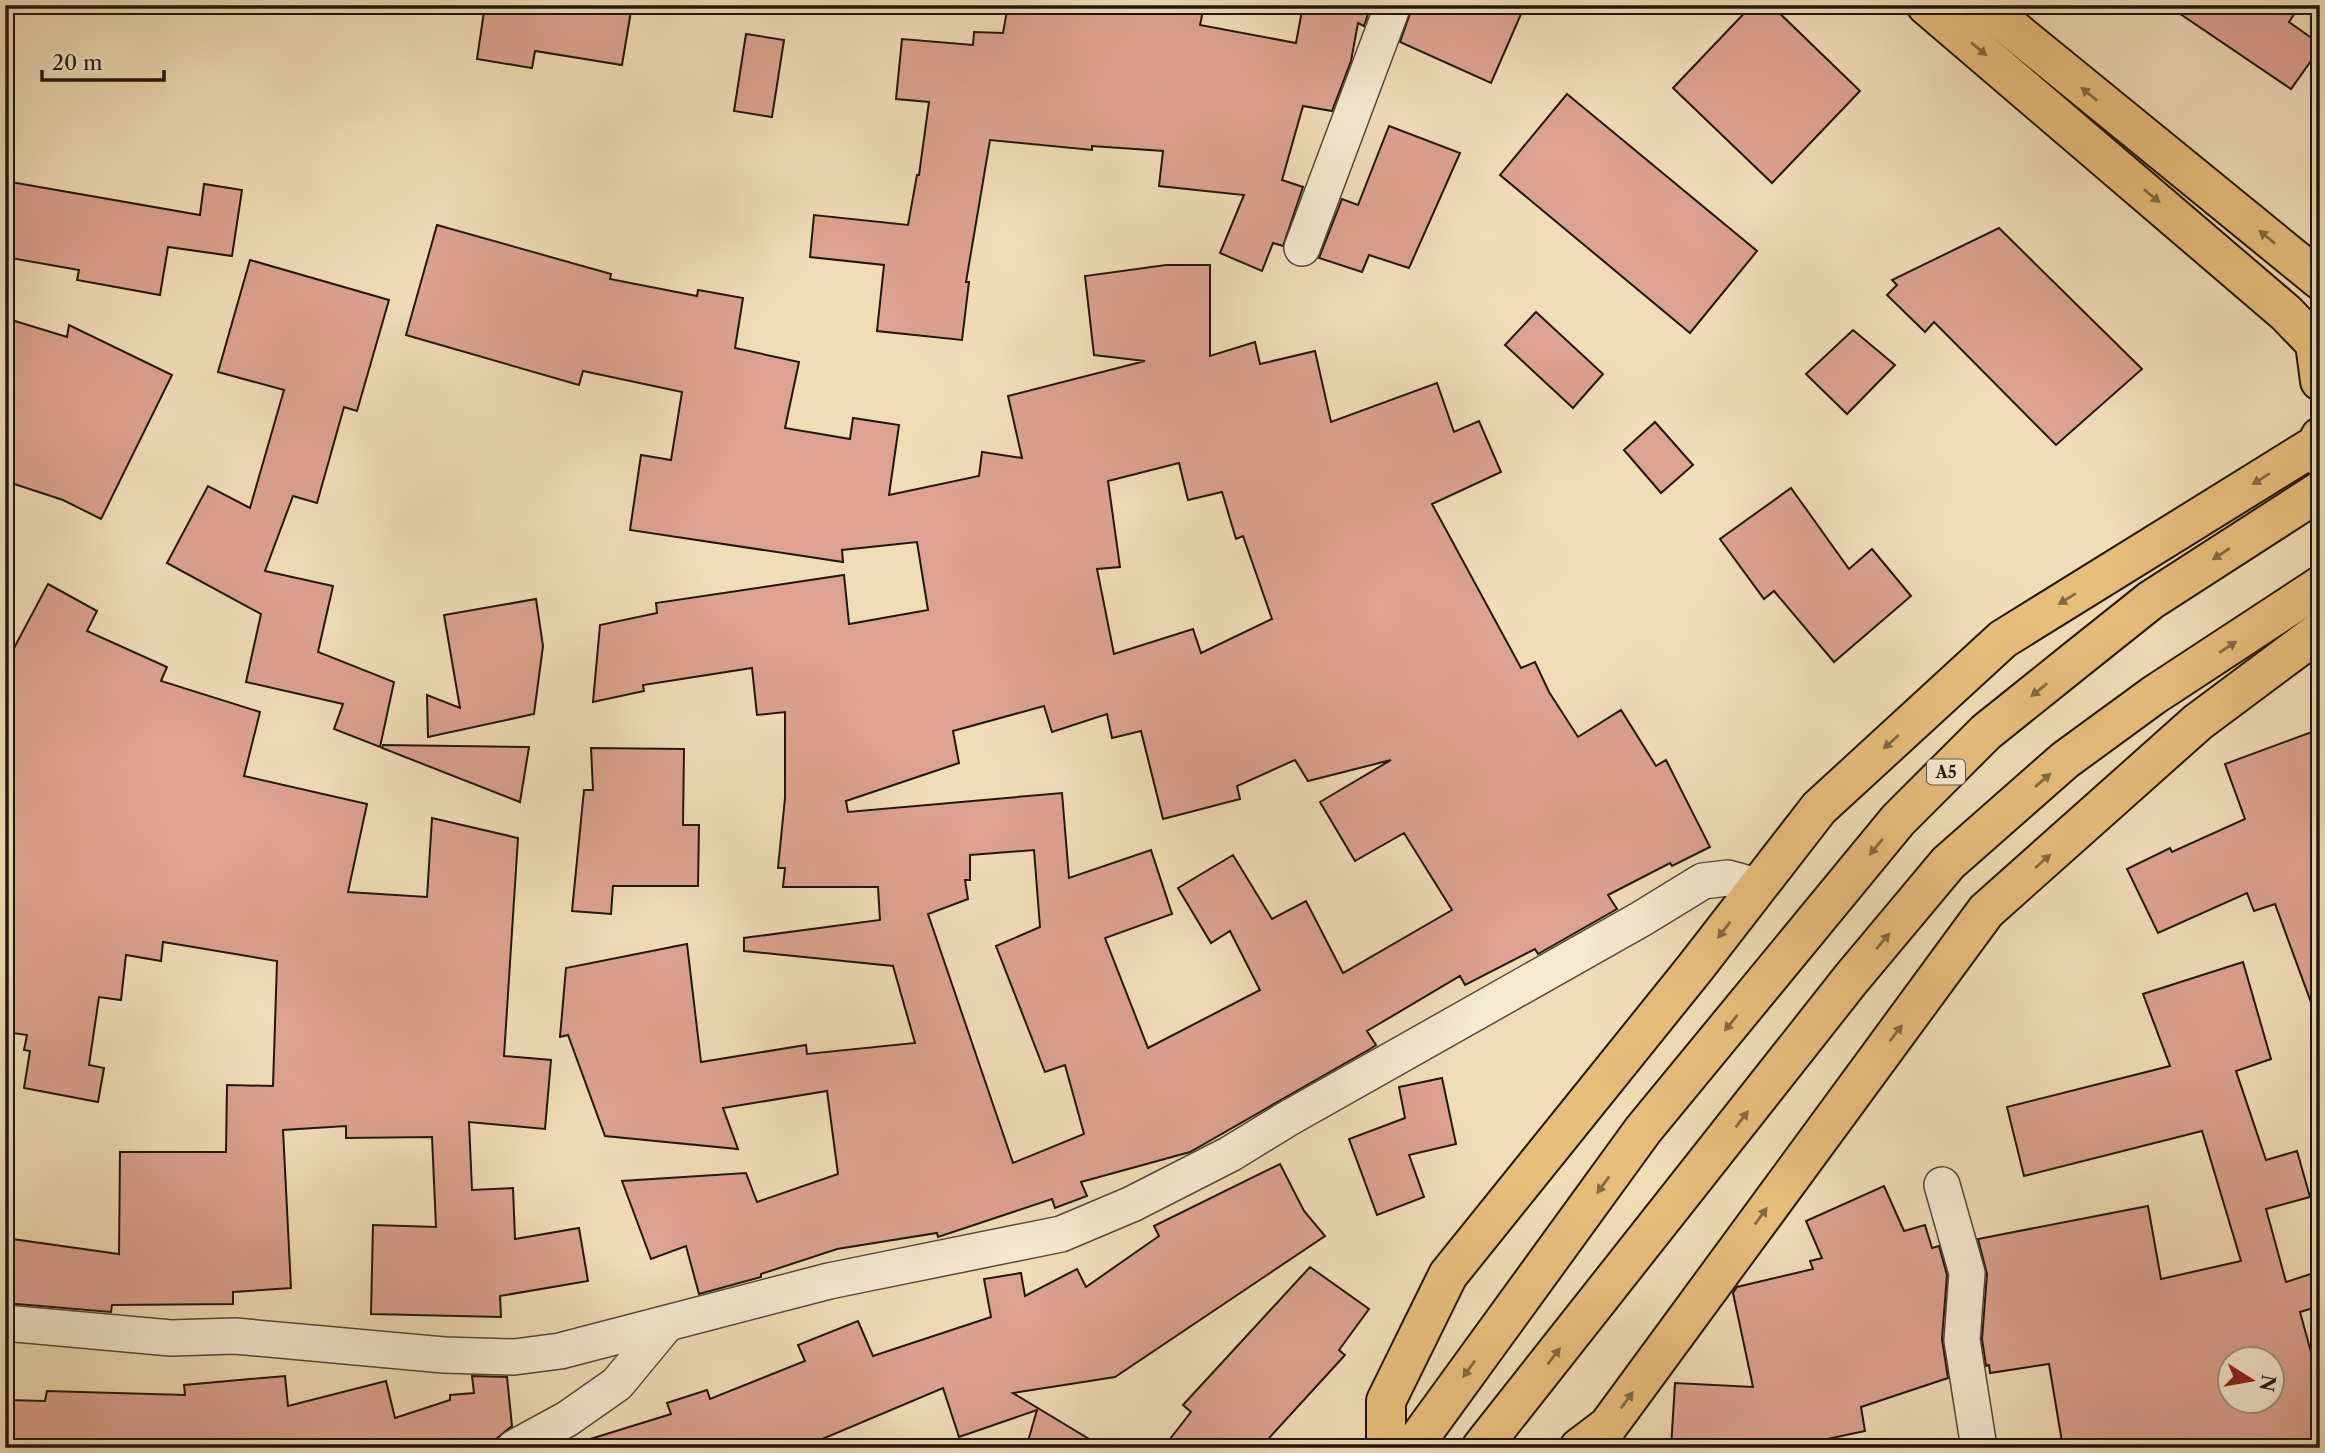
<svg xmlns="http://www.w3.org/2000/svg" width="2325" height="1453" viewBox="0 0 2325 1453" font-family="'Libre Caslon Text',serif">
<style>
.building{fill:#dea290;stroke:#20170e;stroke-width:2;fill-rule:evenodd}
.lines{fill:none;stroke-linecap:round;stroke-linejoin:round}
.minor-casing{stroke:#544838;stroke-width:38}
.primary-casing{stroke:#20170e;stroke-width:42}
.trunk-casing{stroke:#20170e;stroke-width:42}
.minor{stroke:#f5e9d0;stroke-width:35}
.primary{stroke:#e8be7b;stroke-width:38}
.trunk{stroke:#e8be7b;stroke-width:38}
.oneway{fill:#846a44}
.labels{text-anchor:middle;stroke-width:7;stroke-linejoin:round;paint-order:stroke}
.shield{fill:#f5e9d0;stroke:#605648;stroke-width:2}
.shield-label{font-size:16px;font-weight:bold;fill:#20170e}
</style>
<rect width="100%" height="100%" fill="#f0ddb6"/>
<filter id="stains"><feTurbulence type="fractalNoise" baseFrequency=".00286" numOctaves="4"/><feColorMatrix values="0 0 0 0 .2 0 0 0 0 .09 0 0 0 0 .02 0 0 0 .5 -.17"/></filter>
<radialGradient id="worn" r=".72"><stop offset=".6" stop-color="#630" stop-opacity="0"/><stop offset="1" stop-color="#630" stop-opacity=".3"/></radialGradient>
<g class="building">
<path d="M 485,5 L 541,13 L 542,5 L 632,5 L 622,65 L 535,51 L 532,68 L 477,59 Z"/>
<path d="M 1008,5 L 1176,5 L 1203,11 L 1200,25 L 1296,43 L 1303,5 L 1371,5 L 1364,26 L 1358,23 L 1351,61 L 1332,111 L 1303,106 L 1282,180 L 1303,187 L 1283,246 L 1273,243 L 1262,271 L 1220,253 L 1244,195 L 1159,186 L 1163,151 L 1092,146 L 1092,150 L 990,140 L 966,282 L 969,282 L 962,340 L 877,331 L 884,265 L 810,257 L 814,215 L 908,225 L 917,175 L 919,175 L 929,102 L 896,99 L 902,39 L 973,45 L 974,32 L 1003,33 Z"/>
<path d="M 1413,5 L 1525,5 L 1491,83 L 1400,42 Z"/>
<path d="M 1752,5 L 1771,5 L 1860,91 L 1772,183 L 1673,88 Z"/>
<path d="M 2167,5 L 2300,5 L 2289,22 L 2320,44 L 2320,48 L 2291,89 Z"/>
<path d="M 746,34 L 784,40 L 772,117 L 734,111 Z"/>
<path d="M 1567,94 L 1757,251 L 1690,333 L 1500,175 Z"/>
<path d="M 1389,126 L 1460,153 L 1409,268 L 1369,255 L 1362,272 L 1319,258 L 1342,199 L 1358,205 Z"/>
<path d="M 5,181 L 200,215 L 204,184 L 242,190 L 232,256 L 168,247 L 160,295 L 77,280 L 79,270 L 5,257 Z"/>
<path d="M 437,225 L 611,274 L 610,279 L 697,296 L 698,290 L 743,298 L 735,348 L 799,362 L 785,428 L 850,439 L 853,418 L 899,425 L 889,495 L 979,476 L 982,452 L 1022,458 L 1008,396 L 1145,361 L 1094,355 L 1085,276 L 1166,265 L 1210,265 L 1210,356 L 1255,342 L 1260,364 L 1315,351 L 1331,422 L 1437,383 L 1454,432 L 1479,421 L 1501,472 L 1432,504 L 1521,668 L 1535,662 L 1549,692 L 1578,737 L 1621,710 L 1656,766 L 1666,760 L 1710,847 L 1672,866 L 1670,863 L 1608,895 L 1617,909 L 1538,954 L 1535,949 L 1465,985 L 1460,976 L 1367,1031 L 1376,1045 L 1370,1049 L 1190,1152 L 1081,1182 L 1087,1196 L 1055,1208 L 1052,1199 L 938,1237 L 937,1233 L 837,1249 L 761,1274 L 761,1277 L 699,1294 L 686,1246 L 651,1259 L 622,1181 L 746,1173 L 757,1202 L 838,1174 L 827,1091 L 723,1108 L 738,1149 L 605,1136 L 568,1035 L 560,1037 L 566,968 L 687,944 L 701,1062 L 806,1045 L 807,1054 L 915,1043 L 893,966 L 744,951 L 744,938 L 880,920 L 878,887 L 783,887 L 785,868 L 778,868 L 785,798 L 785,712 L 757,715 L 752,668 L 643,685 L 644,691 L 593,702 L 600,625 L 657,613 L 656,603 L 844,575 L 849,624 L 928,610 L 917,542 L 842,550 L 843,562 L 630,530 L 641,455 L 671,460 L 682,392 L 583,371 L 579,385 L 406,335 ZM 1179,463 L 1188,500 L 1222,492 L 1236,539 L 1243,536 L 1272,619 L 1201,653 L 1193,629 L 1114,654 L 1097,569 L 1120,567 L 1108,481 ZM 1044,706 L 1052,732 L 1107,714 L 1112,738 L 1141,731 L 1163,819 L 1240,799 L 1237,786 L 1295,760 L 1308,781 L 1391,760 L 1320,802 L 1355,861 L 1404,833 L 1452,910 L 1343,973 L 1306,901 L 1272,919 L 1233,855 L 1178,888 L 1211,943 L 1230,931 L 1260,990 L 1148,1048 L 1105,938 L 1172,914 L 1151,850 L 1069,878 L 1062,793 L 848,812 L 846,801 L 959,763 L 953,731 ZM 1034,850 L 1040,927 L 996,946 L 1045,1072 L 1065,1065 L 1084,1134 L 1013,1163 L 928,914 L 968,899 L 965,880 L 970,880 L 970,855 Z"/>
<path d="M 1999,228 L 2142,369 L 2056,445 L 1934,322 L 1925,332 L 1887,295 L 1897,285 L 1892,280 Z"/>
<path d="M 250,260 L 389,300 L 357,411 L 344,407 L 317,503 L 293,496 L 265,571 L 333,586 L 318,652 L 394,682 L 380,747 L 334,729 L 343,704 L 246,682 L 261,614 L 167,563 L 208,486 L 250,508 L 284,390 L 218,372 Z"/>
<path d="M 1536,312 L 1603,374 L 1573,408 L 1505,345 Z"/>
<path d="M 5,318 L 67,337 L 69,325 L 172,375 L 101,519 L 63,500 L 5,481 Z"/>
<path d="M 1853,330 L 1895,365 L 1847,414 L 1806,374 Z"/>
<path d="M 1655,422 L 1693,465 L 1661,493 L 1624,450 Z"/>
<path d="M 1791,488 L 1849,569 L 1872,549 L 1911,596 L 1834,662 L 1774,591 L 1764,599 L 1720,539 Z"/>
<path d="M 48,584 L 97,611 L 87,631 L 167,667 L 161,681 L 260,712 L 244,776 L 367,804 L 348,892 L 427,897 L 432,818 L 518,838 L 504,1056 L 551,1060 L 545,1129 L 469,1122 L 472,1190 L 513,1188 L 515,1239 L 579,1228 L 588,1281 L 500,1296 L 501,1317 L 371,1314 L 373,1225 L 436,1227 L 432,1137 L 346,1138 L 346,1126 L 283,1130 L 291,1288 L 233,1292 L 233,1304 L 112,1305 L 111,1312 L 5,1303 L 5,1238 L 119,1254 L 120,1152 L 226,1152 L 227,1085 L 273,1086 L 277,961 L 163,942 L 161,961 L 126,955 L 121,1000 L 99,997 L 89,1065 L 104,1068 L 98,1102 L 24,1088 L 30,1051 L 24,1050 L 27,1035 L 5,1032 L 5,665 Z"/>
<path d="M 536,599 L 543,646 L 534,714 L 428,737 L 427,695 L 460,708 L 444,615 Z"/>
<path d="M 2320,729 L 2320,1015 L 2316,1016 L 2275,904 L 2254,911 L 2247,893 L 2158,933 L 2127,869 L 2170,848 L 2172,852 L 2245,819 L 2225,764 Z"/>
<path d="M 383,745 L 529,747 L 520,802 L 382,748 Z"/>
<path d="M 591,748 L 684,749 L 683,825 L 699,825 L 698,886 L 613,886 L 611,914 L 572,911 L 584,790 L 593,790 Z"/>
<path d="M 2243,962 L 2271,1059 L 2236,1071 L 2266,1160 L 2297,1151 L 2310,1197 L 2266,1209 L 2286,1282 L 2320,1271 L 2320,1306 L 2300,1312 L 2320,1385 L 2320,1448 L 2063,1448 L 2049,1364 L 1990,1373 L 1989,1365 L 1986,1366 L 1982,1339 L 1987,1274 L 1978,1239 L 2148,1206 L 2161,1279 L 2241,1261 L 2202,1131 L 2024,1176 L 2007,1107 L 2170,1066 L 2143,994 ZM 2230,1359 L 2272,1359 L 2272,1401 L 2230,1401 Z"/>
<path d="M 1442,1078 L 1456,1144 L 1409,1155 L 1424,1197 L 1377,1215 L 1349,1139 L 1405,1118 L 1399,1087 Z"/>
<path d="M 1280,1164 L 1304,1211 L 1325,1236 L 1115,1377 L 1013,1393 L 1104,1448 L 1026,1448 L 1037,1410 L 959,1437 L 943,1388 L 801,1448 L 588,1448 L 587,1440 L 671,1414 L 667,1403 L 707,1390 L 710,1399 L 805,1361 L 798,1345 L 858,1321 L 873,1356 L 991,1317 L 984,1279 L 1021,1273 L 1025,1296 L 1077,1269 L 1086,1287 L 1159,1236 L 1154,1226 Z"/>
<path d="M 1884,1186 L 1904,1231 L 1925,1225 L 1932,1248 L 1939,1246 L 1947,1275 L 1942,1339 L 1948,1378 L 1861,1407 L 1865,1431 L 1785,1448 L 1671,1448 L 1675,1383 L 1753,1387 L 1733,1293 L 1737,1287 L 1813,1269 L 1810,1261 L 1822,1258 L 1806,1221 Z"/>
<path d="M 1310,1267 L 1369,1309 L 1339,1350 L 1345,1355 L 1260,1448 L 1163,1448 L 1191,1412 L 1183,1405 Z"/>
<path d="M 285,1376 L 288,1406 L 386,1381 L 395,1418 L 450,1400 L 450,1395 L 474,1393 L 472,1376 L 507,1377 L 512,1426 L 496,1439 L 445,1442 L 447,1448 L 9,1448 L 10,1400 L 45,1401 L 47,1391 L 185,1395 L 184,1385 Z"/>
</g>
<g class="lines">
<g class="minor-casing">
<g id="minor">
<path d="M 1302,248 L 1393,5"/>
<path d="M 1942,1185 L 1967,1273 L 1962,1340 L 1979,1448"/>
<path d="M 5,1323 L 171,1338 L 235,1336 L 444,1355 L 514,1357 L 560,1351 L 829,1281 L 1061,1234 L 1132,1204 L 1230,1154 L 1287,1119 L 1641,919 L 1703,881 L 1728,878 L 1757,886"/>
<path d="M 514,1448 L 567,1419 L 617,1384 L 665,1326"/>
</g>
</g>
<g class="primary-casing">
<g id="primary">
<path d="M 1926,5 L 2286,313 L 2315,343 L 2320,381"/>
<path d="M 1983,5 L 2320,280"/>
<path d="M 1386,1448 L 1386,1401 L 1448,1275 L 1695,968 L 1819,808 L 2003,639 L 2319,443"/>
<path d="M 1579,1448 L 1608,1426 L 1986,911 L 2198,722 L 2320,631"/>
</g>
</g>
<g class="trunk-casing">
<g id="trunk">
<path d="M 2320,437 L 2320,457"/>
<path d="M 1412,1448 L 1643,1130 L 1898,820 L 1986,732 L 2077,659 L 2151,600 L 2320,491"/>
<path d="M 1481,1448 L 1851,979 L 1948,863 L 2065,760 L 2154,695 L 2320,586"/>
</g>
</g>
<use href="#minor" class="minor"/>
<use href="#primary" class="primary"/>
<use href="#trunk" class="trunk"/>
</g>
<defs><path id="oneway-solid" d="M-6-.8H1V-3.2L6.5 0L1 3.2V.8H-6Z" transform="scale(1.75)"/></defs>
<g class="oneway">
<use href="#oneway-solid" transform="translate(1979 49) rotate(40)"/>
<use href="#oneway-solid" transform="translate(2089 94) rotate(-141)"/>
<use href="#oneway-solid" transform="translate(2152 196) rotate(40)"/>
<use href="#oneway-solid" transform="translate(2267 237) rotate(-141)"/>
<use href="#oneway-solid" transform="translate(2261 479) rotate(148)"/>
<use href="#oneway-solid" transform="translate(2221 554) rotate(147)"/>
<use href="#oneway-solid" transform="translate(2067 599) rotate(148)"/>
<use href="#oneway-solid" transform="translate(2228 647) rotate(-33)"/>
<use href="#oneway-solid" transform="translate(2039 690) rotate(141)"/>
<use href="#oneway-solid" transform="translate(1891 742) rotate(138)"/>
<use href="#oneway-solid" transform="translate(2043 780) rotate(-41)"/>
<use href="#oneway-solid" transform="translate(1876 847) rotate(130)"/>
<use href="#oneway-solid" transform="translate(2043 861) rotate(-42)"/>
<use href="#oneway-solid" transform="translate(1724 930) rotate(127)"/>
<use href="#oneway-solid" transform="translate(1883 941) rotate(-50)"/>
<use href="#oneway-solid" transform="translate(1731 1023) rotate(129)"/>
<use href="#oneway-solid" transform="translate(1896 1033) rotate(-53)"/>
<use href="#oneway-solid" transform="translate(1742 1119) rotate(-52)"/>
<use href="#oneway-solid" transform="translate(1603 1185) rotate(126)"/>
<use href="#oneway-solid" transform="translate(1761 1216) rotate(-54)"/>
<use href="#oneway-solid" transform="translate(1554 1356) rotate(-52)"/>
<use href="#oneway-solid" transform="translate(1469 1369) rotate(126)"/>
<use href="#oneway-solid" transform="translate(1627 1400) rotate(-54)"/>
</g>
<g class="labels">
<rect class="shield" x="1927" y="759.5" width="38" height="25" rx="5"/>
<g class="shield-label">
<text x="1946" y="778">A5</text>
</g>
</g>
<rect width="2325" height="1453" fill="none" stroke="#f0ddb6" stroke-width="28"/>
<rect x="7" y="7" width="2311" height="1439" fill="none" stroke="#20170e" stroke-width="3.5"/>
<rect x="14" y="14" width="2297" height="1425" fill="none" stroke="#20170e" stroke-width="2"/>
<g transform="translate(2251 1380) rotate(101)"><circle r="33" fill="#f5e9d0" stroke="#a09582" stroke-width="2"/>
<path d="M0-5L12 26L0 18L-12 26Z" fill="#8f2418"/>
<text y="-10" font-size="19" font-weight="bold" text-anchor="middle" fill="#20170e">N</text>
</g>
<path d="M42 70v10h122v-10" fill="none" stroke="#20170e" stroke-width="3.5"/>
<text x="52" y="70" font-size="21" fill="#20170e" stroke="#f5e9d0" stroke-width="5" paint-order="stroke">20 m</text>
<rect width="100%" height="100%" filter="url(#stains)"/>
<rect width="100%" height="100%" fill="url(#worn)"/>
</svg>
